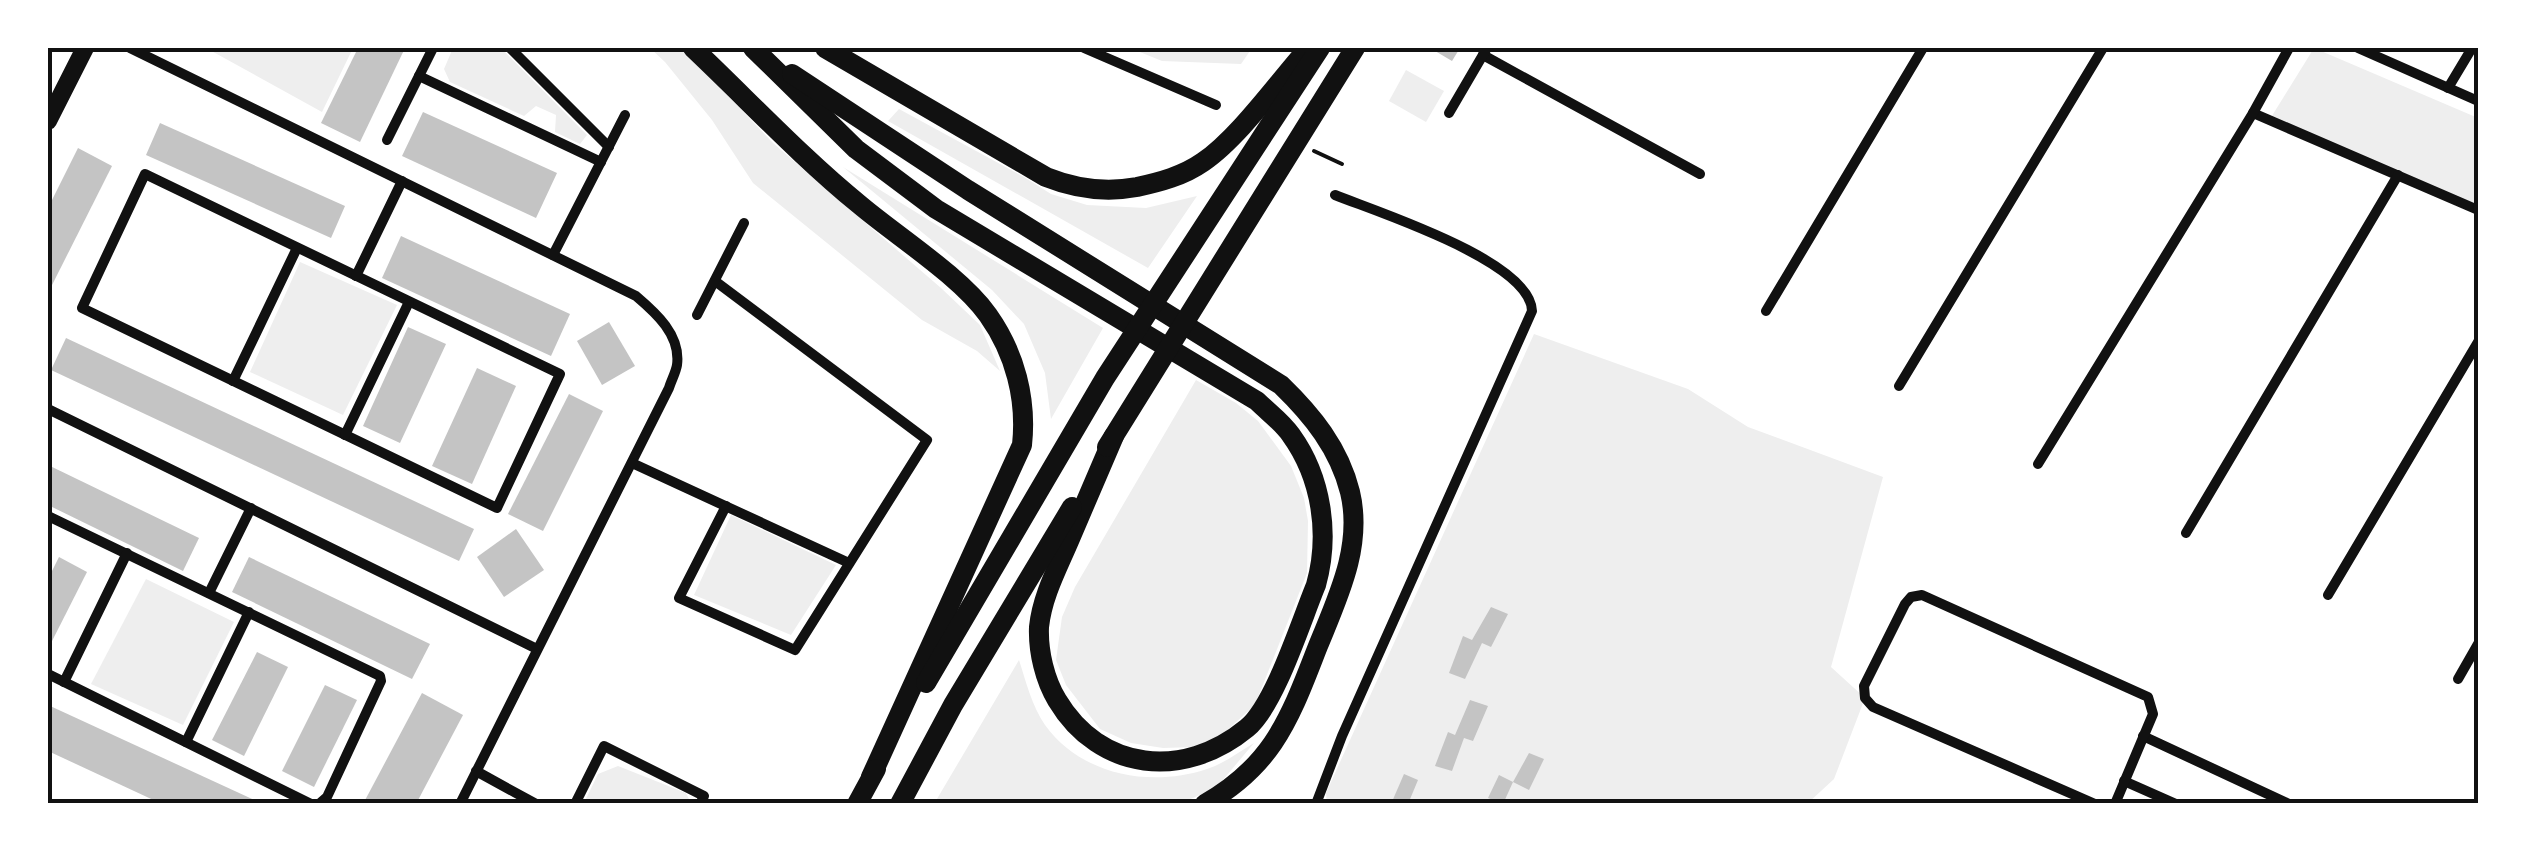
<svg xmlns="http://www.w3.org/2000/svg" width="2526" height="851" viewBox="0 0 2526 851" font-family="Lato,sans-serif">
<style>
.green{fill:#eee}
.building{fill:#c4c4c4}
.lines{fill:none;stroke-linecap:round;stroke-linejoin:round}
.path{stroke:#111;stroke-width:4}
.minor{stroke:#111;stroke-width:10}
.secondary{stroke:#111;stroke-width:18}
.trunk{stroke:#111;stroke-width:20}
.neatline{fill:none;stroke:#111;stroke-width:4}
</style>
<rect width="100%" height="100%" fill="#fff"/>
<g class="green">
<path d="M 206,48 L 353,48 L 322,112 Z"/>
<path d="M 453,48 L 501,48 L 587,135 L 580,144 L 555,132 L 556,115 L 536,106 L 524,116 L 450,82 L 444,69 Z"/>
<path d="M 650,48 L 683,49 L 773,143 L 941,288 L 980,325 L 1000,371 L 977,351 L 922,320 L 753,183 L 712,120 L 665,62 Z"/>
<path d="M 1130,48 L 1252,48 L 1241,64 L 1162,61 Z"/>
<path d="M 2314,48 L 2478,118 L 2478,210 L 2270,119 Z"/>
<path d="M 1406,70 L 1444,91 L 1426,122 L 1389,101 Z"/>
<path d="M 899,109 L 1024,177 L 1051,194 L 1087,205 L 1146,208 L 1197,196 L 1148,268 L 888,121 Z"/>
<path d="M 843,167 L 1103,328 L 1051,419 L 1045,373 L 1024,324 L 992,290 Z"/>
<path d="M 300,262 L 397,305 L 343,415 L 250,372 Z"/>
<path d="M 1534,334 L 1688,389 L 1748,427 L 1883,477 L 1831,667 L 1865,698 L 1834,779 L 1808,803 L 1327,804 L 1326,793 Z"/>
<path d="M 1196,380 L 1236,403 L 1258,421 L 1291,466 L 1304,498 L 1308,521 L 1307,573 L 1255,705 L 1223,734 L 1195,747 L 1163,748 L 1131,743 L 1100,729 L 1066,685 L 1056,660 L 1062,617 L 1075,587 Z"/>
<path d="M 731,515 L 836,565 L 791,635 L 694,595 Z"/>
<path d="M 146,579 L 234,622 L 183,725 L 91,684 Z"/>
<path d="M 1019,660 C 1026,682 1032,706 1045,725 C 1081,775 1150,788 1207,769 C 1223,764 1239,752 1254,743 L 1217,787 L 1182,803 L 934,804 Z"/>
<path d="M 618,766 L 686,793 L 691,803 L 584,803 L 598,774 Z"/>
</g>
<g class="building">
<path d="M 358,48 L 405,48 L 360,142 L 321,123 Z"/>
<path d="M 1430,48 L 1460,48 L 1452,61 Z"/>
<path d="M 423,112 L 557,173 L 536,218 L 402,156 Z"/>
<path d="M 160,123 L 345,206 L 331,238 L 146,155 Z"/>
<path d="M 78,148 L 112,166 L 48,293 L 48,208 Z"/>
<path d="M 401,236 L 570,314 L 551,356 L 382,278 Z"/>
<path d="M 609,322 L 635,366 L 602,385 L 577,341 Z"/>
<path d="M 408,327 L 446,344 L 400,443 L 363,426 Z"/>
<path d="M 66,338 L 474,529 L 459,561 L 51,370 Z"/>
<path d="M 477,368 L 516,386 L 472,484 L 432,466 Z"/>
<path d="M 569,394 L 603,411 L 543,531 L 508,514 Z"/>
<path d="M 48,465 L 199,538 L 183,571 L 48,505 Z"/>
<path d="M 516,529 L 544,570 L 504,597 L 477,557 Z"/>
<path d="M 59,557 L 87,572 L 48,649 L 48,579 Z"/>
<path d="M 249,557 L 430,644 L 412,679 L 232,592 Z"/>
<path d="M 1491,607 L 1508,614 L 1491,647 L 1482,643 L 1465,679 L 1449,673 L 1463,636 L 1472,640 Z"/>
<path d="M 257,652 L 288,667 L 244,756 L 212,740 Z"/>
<path d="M 325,685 L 357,700 L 314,787 L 282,771 Z"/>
<path d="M 422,693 L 463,715 L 416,804 L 363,804 Z"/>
<path d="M 1470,700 L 1488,706 L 1473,741 L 1464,738 L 1452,771 L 1435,766 L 1448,732 L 1455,735 Z"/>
<path d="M 48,705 L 263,804 L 162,804 L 48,751 Z"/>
<path d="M 1529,753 L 1544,759 L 1529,790 L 1513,782 Z"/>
<path d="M 1404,774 L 1418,780 L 1408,804 L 1391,804 Z"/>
<path d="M 1499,775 L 1513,782 L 1503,804 L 1488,798 Z"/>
</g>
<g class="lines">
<path class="path" d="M 1314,151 L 1342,164"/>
<g class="minor">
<path d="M 130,48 L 636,296 C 656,313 681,335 677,365 C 676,372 671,381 669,388 L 460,804"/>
<path d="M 510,48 L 609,147"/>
<path d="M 1084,48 L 1216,105"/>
<path d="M 2358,48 L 2478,101"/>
<path d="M 1483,55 L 1700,174"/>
<path d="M 419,76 L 601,162"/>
<path d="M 2448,88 L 2472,48"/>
<path d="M 1449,113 L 1487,48"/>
<path d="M 2253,113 L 2478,210"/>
<path d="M 387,140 L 433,48"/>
<path d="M 145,174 L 560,374 L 497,508 L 82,308 Z"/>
<path d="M 553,255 L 625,115"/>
<path d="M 356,276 L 402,181"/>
<path d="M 715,281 L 927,440 L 795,650 L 679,598 L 726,506"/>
<path d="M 1766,311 L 1923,48"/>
<path d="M 697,315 L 744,223"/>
<path d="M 233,381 L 297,248"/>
<path d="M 1899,386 L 2103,48"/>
<path d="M 48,409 L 537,649"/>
<path d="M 345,435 L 409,302"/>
<path d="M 632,463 L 849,563"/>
<path d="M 2038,464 L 2253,113 L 2289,48"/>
<path d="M 48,516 L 380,676 L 381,681 L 327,797 L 319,804"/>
<path d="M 2186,533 L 2398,175"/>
<path d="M 209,593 L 251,508"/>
<path d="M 2328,595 L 2478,342"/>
<path d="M 48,674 L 311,804"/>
<path d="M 2458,679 L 2478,644"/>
<path d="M 64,682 L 127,553"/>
<path d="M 2143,736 L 2289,804"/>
<path d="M 186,742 L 249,612"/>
<path d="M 476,771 L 536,804"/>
<path d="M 2124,781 L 2176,804"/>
<path d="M 575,804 L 604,746 L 704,796 L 700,804"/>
<path d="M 1316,804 L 1342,736 L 1532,311 C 1531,261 1377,212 1335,195"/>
<path d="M 2095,804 L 1873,707 L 1865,698 L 1864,686 L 1905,604 L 1911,597 L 1922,595 L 2148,697 L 2153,714 L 2115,804"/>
</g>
<path class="secondary" d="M 48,121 L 85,48"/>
<g class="trunk">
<path d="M 693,48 C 748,100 801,157 860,205 C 898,237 960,276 988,315 C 1015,353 1027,399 1022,445 L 871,777"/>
<path d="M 753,48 L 856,149 L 936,209 L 1257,401 C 1268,412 1282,422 1291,435 C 1322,478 1330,535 1316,585 C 1301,621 1275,705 1247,728 C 1184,780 1100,772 1057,700 C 1045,680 1038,652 1039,627 C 1042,597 1057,569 1069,541 C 1084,506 1099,471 1114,436"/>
<path d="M 825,48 L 1046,177 C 1076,189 1105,193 1137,187 C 1160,182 1183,176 1203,162 C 1237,139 1276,85 1304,53"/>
<path d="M 792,74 L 968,190 L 1281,385 C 1312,415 1339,448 1350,492 C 1363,546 1338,597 1318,646 C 1305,679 1293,713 1273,743 C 1256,768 1231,789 1205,804"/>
<path d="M 1107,447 L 1355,48"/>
<path d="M 926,683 L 1105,378 L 1320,48"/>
<path d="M 857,804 L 876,769"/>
<path d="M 900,804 L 953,705 L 1072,507"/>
</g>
</g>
<rect width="2526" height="851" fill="none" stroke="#ffffff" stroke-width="100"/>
<rect x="50" y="50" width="2426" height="751" class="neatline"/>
</svg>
